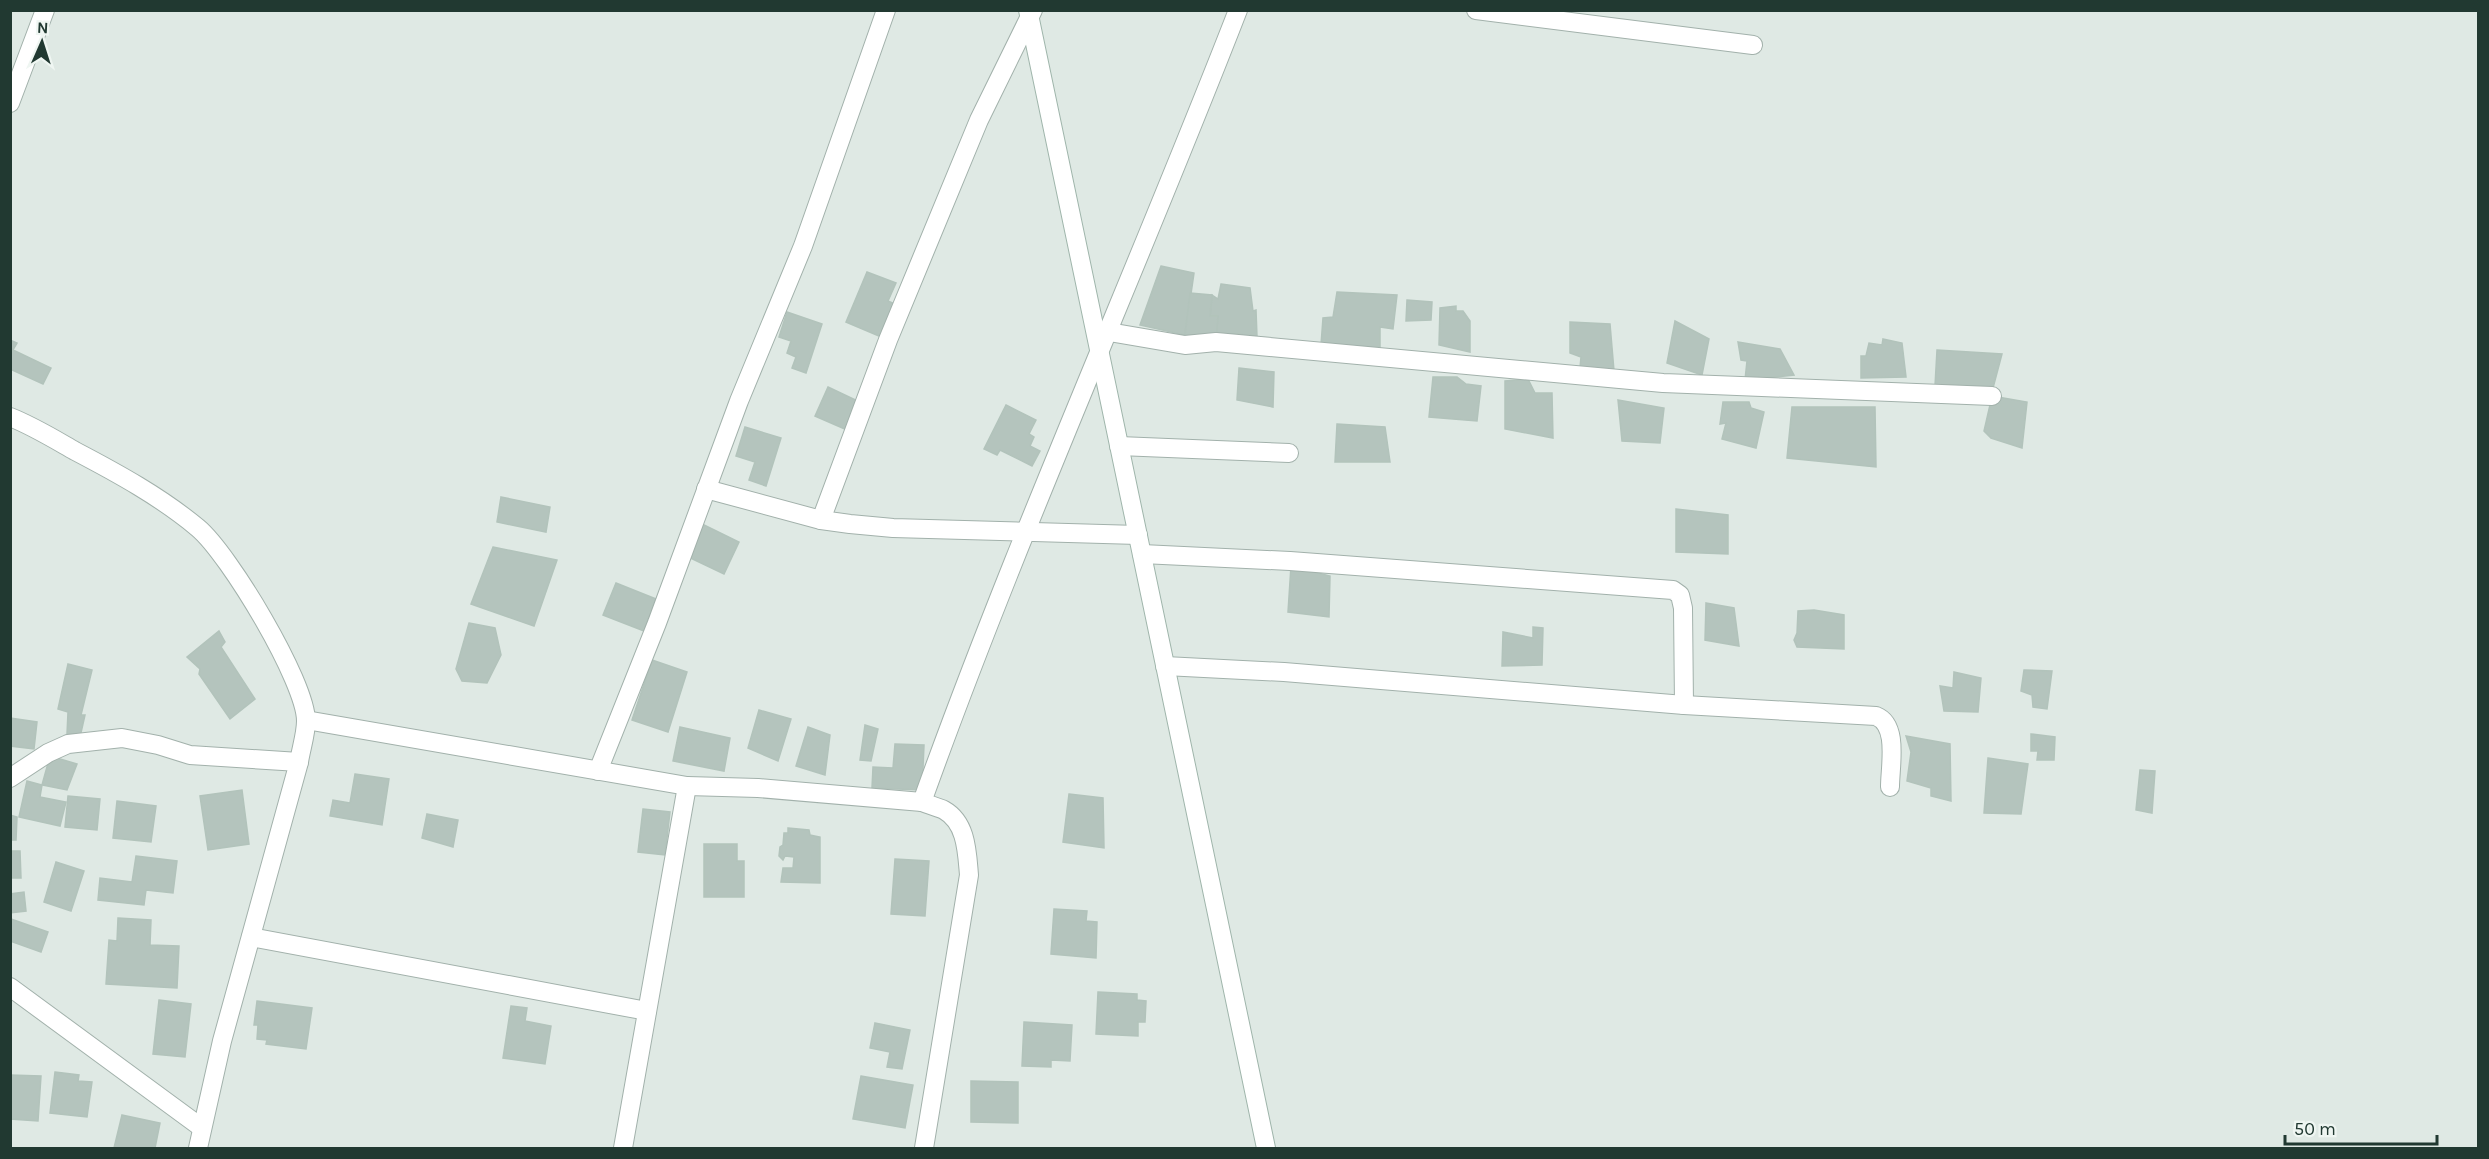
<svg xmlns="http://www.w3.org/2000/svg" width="2489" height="1159" viewBox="0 0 2489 1159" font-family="Karla,sans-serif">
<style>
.building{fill:#b4c4bd;stroke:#b2c3bb;stroke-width:1.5}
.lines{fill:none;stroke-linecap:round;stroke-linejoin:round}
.street-casing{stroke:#a2b1ab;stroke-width:20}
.secondary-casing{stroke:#9fb5ab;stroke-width:20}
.street{stroke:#fff;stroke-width:18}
.secondary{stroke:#fff;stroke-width:18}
</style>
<rect width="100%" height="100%" fill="#dfe9e4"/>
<g class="building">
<path d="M 1161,266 L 1194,273 L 1185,335 L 1140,325 Z"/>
<path d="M 867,272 L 896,283 L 888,301 L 899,306 L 886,339 L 846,322 Z"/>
<path d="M 1221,284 L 1250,288 L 1253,311 L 1256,310 L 1257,337 L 1251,335 L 1251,341 L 1243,340 L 1242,334 L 1228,334 L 1228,342 L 1216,341 L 1218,316 L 1210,316 L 1212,295 L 1218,299 Z"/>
<path d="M 1337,292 L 1397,295 L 1393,329 L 1380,327 L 1380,351 L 1321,345 L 1323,318 L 1333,317 Z"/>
<path d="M 1190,293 L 1212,295 L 1210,316 L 1218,316 L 1216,341 L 1185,335 Z"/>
<path d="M 1407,300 L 1432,302 L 1431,320 L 1406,321 Z"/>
<path d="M 1456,306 L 1456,311 L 1463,311 L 1470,321 L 1470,352 L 1439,345 L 1440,308 Z"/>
<path d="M 787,312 L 822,324 L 806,373 L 792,368 L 796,357 L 787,353 L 791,341 L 779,337 Z"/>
<path d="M 1675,321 L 1709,339 L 1702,375 L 1667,363 Z"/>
<path d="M 1570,322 L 1610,324 L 1614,371 L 1580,368 L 1581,357 L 1570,353 Z"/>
<path d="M 1883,339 L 1902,343 L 1906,377 L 1861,378 L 1861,356 L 1866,356 L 1869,343 L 1882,345 Z"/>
<path d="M 10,340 L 17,343 L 13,350 L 51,368 L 43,384 L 10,369 Z"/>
<path d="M 1738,342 L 1780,349 L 1794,375 L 1745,380 L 1747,361 L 1741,360 Z"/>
<path d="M 1937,350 L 2002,354 L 1993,388 L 1935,386 Z"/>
<path d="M 1239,368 L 1274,372 L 1273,407 L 1237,400 Z"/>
<path d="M 1433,377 L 1457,377 L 1466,384 L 1481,386 L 1477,421 L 1429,417 Z"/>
<path d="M 1528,379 L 1535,393 L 1552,393 L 1553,438 L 1505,429 L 1505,381 Z"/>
<path d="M 828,387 L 860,402 L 847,430 L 815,416 Z"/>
<path d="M 1992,396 L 2027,402 L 2022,448 L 1991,438 L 1984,431 Z"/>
<path d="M 1618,400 L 1664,408 L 1660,443 L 1622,441 Z"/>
<path d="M 1723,402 L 1749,402 L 1751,408 L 1764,412 L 1756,448 L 1722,439 L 1726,423 L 1720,424 Z"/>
<path d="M 1006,405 L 1036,420 L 1029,434 L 1034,437 L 1030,446 L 1040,451 L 1032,466 L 1000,450 L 997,455 L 984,449 Z"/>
<path d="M 1792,407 L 1875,407 L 1876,467 L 1787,458 Z"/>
<path d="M 1337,424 L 1385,427 L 1390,462 L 1335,462 Z"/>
<path d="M 745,427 L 781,438 L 766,486 L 749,480 L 755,462 L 736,456 Z"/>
<path d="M 501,497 L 550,507 L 546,532 L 497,522 Z"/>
<path d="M 1676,509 L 1728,515 L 1728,554 L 1676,552 Z"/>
<path d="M 702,524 L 739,542 L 724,574 L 686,556 Z"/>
<path d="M 493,547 L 557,560 L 534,626 L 471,604 Z"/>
<path d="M 1291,566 L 1330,576 L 1329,617 L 1288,612 Z"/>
<path d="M 616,583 L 656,599 L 644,631 L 603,615 Z"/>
<path d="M 1706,603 L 1734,608 L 1739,646 L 1705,640 Z"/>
<path d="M 1814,610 L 1844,615 L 1844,649 L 1797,647 L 1794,640 L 1797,633 L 1798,611 Z"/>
<path d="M 469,623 L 495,628 L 501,655 L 487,683 L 462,681 L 456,669 Z"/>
<path d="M 1533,627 L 1543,628 L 1542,665 L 1502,666 L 1503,632 L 1533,638 Z"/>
<path d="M 219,631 L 225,642 L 221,647 L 255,699 L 230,719 L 199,674 L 200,669 L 187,657 Z"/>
<path d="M 652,660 L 687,672 L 668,732 L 632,720 Z"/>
<path d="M 68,664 L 92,670 L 81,715 L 85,715 L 80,737 L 67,734 L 68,712 L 58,709 Z"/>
<path d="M 2024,670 L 2052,671 L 2047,709 L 2033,707 L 2032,695 L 2021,691 Z"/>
<path d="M 1954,672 L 1981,678 L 1978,712 L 1944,711 L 1940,686 L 1953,688 Z"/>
<path d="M 759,710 L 791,719 L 778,761 L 748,748 Z"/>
<path d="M 10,718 L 37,722 L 34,749 L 10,746 Z"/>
<path d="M 865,725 L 878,729 L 871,761 L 860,760 Z"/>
<path d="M 680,727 L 730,738 L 724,771 L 673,761 Z"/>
<path d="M 808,727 L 830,735 L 825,775 L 796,766 Z"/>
<path d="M 2031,734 L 2055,737 L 2054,760 L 2037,760 L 2038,751 L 2031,751 Z"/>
<path d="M 1906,736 L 1950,744 L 1951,801 L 1931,796 L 1931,788 L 1907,781 L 1911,752 Z"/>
<path d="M 895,744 L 924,745 L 922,790 L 872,788 L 873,767 L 893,768 Z"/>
<path d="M 50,756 L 77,764 L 67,790 L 42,785 Z"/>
<path d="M 1988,758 L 2028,764 L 2021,814 L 1984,813 Z"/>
<path d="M 2140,770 L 2155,771 L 2152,813 L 2136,810 Z"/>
<path d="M 355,774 L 389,779 L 382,825 L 330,816 L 333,800 L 350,803 Z"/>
<path d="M 27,781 L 42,785 L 40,797 L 66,802 L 60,826 L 19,817 Z"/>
<path d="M 242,790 L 249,844 L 208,850 L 200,796 Z"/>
<path d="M 1069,794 L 1103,798 L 1104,848 L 1063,842 Z"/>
<path d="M 68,796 L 100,799 L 97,830 L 65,827 Z"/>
<path d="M 117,801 L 156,806 L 151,842 L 113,838 Z"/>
<path d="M 643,809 L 670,812 L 665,855 L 638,852 Z"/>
<path d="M 427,814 L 458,820 L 453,847 L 422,838 Z"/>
<path d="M 10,815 L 17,817 L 16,840 L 10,840 Z"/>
<path d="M 788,828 L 809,830 L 810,835 L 820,837 L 820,883 L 781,882 L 783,868 L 793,868 L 794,857 L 785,856 L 783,860 L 779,856 L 780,847 L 783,845 L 784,833 L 788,833 Z"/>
<path d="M 704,844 L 737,844 L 737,861 L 744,861 L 744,897 L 704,897 Z"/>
<path d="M 10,851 L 20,851 L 21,878 L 10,878 Z"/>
<path d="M 136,856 L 177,861 L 173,893 L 146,890 L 144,905 L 98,900 L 100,878 L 132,882 Z"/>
<path d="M 895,859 L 929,861 L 925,916 L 891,914 Z"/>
<path d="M 56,862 L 84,871 L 71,911 L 44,902 Z"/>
<path d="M 24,892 L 26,911 L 10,913 L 10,894 Z"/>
<path d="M 1054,909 L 1087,911 L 1086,921 L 1097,922 L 1096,958 L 1051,954 Z"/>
<path d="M 118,918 L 151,920 L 150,945 L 179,946 L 177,988 L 106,984 L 109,940 L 117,941 Z"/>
<path d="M 11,919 L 48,932 L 41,952 L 10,941 Z"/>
<path d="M 1098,992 L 1137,994 L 1137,1000 L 1146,1001 L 1145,1022 L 1138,1022 L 1138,1036 L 1096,1034 Z"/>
<path d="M 159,1000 L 191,1004 L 185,1057 L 153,1054 Z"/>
<path d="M 257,1001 L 312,1008 L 306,1049 L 266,1044 L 267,1040 L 257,1039 L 258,1025 L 254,1025 Z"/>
<path d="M 511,1006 L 527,1008 L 525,1021 L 551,1026 L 545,1064 L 503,1058 Z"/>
<path d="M 1024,1022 L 1072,1025 L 1070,1061 L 1051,1060 L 1051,1067 L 1022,1066 Z"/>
<path d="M 875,1023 L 910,1030 L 902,1069 L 887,1067 L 890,1052 L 870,1048 Z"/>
<path d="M 55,1072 L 79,1075 L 78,1081 L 92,1082 L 87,1117 L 50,1113 Z"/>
<path d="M 10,1075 L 41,1076 L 38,1121 L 10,1119 Z"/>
<path d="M 861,1076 L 913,1085 L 905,1128 L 853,1119 Z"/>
<path d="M 971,1081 L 1018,1082 L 1018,1123 L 971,1122 Z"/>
<path d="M 122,1115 L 160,1123 L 155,1148 L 114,1148 Z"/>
</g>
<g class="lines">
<g class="street-casing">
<g id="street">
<path d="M 1476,10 L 1753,45"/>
<path d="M 10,103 L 45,10"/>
<path d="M 1109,332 L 1185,345 L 1216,342 L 1663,383 L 1992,396"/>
<path d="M 10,417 C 33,426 54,439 75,451 C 117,473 161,497 198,528 C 229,554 306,682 306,721 C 306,734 301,749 299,762 L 222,1041 L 198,1148"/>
<path d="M 1119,446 L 1289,453"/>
<path d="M 706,489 L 821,520 L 850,524 L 893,528 L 1138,535"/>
<path d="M 821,520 L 888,340 L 979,120 L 1033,10"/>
<path d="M 1142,554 L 1290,561 L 1673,590 L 1680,595 L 1683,608 L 1684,705"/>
<path d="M 1165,666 L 1284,672 L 1684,705 L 1876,716 C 1899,725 1890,766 1890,787"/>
<path d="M 306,720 L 687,786 L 758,788 L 922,802 C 929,805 938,807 944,810 C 967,823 967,853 969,875 L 924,1148"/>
<path d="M 598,771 L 657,623 L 739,401 L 803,246 L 886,10"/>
<path d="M 10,778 L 48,753 L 68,744 L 122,738 L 158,745 L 190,755 L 299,762"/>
<path d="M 922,802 C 1018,534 1135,275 1238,10"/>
<path d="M 251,937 L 647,1011"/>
<path d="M 10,987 L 202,1128"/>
<path d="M 623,1148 L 687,786"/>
</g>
</g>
<g class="secondary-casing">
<path id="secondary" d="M 1028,10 L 1266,1148"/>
</g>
<use href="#street" class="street"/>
<use href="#secondary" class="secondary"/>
</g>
<rect width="2489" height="1159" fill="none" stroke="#213931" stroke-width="24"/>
<g transform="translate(42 42) rotate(3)" stroke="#eff6f2" stroke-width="4.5" paint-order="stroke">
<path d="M0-4.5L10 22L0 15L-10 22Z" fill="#213931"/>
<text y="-9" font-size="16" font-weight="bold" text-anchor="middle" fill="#213931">N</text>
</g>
<path d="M2285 1135v9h152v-9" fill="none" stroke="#213931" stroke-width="3"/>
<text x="2294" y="1135" font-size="18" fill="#213931" stroke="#eff6f2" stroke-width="4.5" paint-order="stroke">50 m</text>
</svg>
